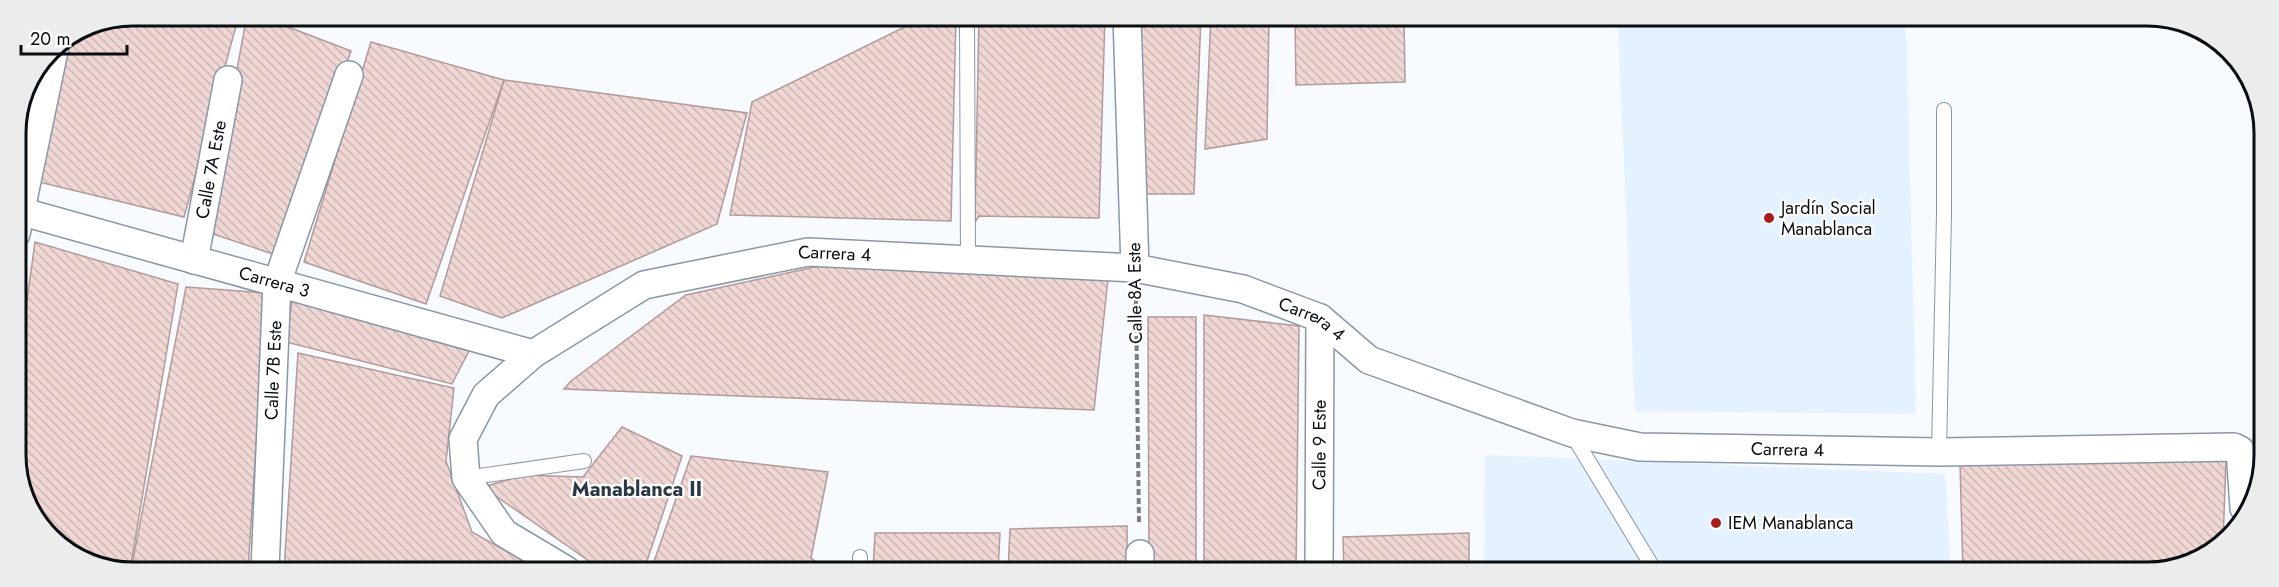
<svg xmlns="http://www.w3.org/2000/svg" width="2279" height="587" viewBox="0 0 2279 587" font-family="Jost,sans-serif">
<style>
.built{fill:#e4f1fe}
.building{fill:url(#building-back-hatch);stroke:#b29b98;stroke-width:1.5}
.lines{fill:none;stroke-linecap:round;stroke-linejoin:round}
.lane-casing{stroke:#8998a7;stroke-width:16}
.street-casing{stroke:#8998a7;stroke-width:30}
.path{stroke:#7b7f84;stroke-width:4;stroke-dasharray:6 3;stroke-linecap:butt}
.lane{stroke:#fff;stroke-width:14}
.street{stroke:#fff;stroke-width:27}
.poi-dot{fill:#ac1a1b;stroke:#fff;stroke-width:2}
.labels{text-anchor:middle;stroke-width:4.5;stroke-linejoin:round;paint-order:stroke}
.street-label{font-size:18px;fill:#090e13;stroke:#fff}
.poi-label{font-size:18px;fill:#090e13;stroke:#fff;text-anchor:start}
.neighbourhood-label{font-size:20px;font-weight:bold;fill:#2b3744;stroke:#fff}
.rim{fill:none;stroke:#090e13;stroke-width:3}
</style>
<defs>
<pattern id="building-back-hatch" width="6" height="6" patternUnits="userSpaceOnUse" patternTransform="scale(1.5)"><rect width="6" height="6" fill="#f0d7d4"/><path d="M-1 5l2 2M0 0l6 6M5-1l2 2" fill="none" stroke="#ccb7b5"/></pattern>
</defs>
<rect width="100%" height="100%" fill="#f7fafe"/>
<g class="built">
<path d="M 1618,26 L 1906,26 L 1916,414 L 1635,411 Z"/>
<path d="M 1485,455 L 1945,474 L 1951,572 L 1484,571 Z"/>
</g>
<g class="building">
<path d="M 133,15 L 239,15 L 184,217 L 39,182 L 71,35 L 88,24 Z"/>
<path d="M 247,15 L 257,15 L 351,51 L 276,255 L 207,232 Z"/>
<path d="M 927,16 L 956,16 L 951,221 L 730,215 L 752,102 Z"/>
<path d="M 979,16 L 1105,16 L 1099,218 L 979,216 L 975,222 Z"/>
<path d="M 1141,16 L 1201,16 L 1194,194 L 1142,194 Z"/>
<path d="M 1211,16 L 1269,16 L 1267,139 L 1205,149 Z"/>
<path d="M 1295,16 L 1404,16 L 1405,82 L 1296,85 Z"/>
<path d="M 371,42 L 504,80 L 426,304 L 304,262 Z"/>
<path d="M 504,80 L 747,113 L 717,224 L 502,318 L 440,296 Z"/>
<path d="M 35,242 L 178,284 L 130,570 L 109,570 L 49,537 L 17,478 L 17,373 Z"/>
<path d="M 824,265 L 1108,279 L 1094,410 L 564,389 L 571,381 L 686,295 Z"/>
<path d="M 186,287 L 266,293 L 248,570 L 131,570 Z"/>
<path d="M 292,300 L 469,351 L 452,384 L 286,342 Z"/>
<path d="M 1204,315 L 1299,326 L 1296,571 L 1204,571 Z"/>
<path d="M 1148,317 L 1196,317 L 1196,571 L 1149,571 Z"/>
<path d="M 298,353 L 454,388 L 446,461 L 472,532 L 540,570 L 284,570 Z"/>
<path d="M 622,427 L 682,456 L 644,570 L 602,570 L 483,487 L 524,475 L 583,477 Z"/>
<path d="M 691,456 L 828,472 L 811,558 L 827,570 L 651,570 Z"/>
<path d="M 2226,459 L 2223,543 L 2154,572 L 1963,572 L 1960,463 Z"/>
<path d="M 1127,526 L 1127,571 L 1008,571 L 1010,529 Z"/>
<path d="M 875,533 L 1000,533 L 998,571 L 873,570 Z"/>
<path d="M 1469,533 L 1469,571 L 1344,571 L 1343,537 Z"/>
</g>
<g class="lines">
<g class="lane-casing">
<g id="lane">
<path d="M 967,19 L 968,259"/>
<path d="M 1572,434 L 1655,571"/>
<path d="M 1939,452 L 1944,214 L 1944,110"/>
<path d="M 466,478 L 584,461"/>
<path d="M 860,570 L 860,557"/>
</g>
</g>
<g class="street-casing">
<g id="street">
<path d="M 1127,16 L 1135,268"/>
<path id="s1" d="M 16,210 L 533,354"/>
<path d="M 16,234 L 55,46"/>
<path id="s2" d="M 194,260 L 228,80"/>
<path d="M 1140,554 L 1140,571"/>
<path id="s3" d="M 265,570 L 277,283 L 349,75"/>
<path id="s4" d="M 566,570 L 504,533 L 466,478 L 463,439 L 486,395 L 533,354 L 644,285 L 808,252 L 1135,268 L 1243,289 L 1320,318 L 1369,360 L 1572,433 L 1640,447 L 1939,452 L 2234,447 L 2240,450 L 2244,508"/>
<path id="s5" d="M 1319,571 L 1320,318"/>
</g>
</g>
<path class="path" d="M 1136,300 L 1139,523"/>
<use href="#lane" class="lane"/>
<use href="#street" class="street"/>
</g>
<g class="poi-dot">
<circle cx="1769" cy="218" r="6"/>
<circle cx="1716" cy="523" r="6"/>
</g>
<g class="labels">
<g class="street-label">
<text dy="6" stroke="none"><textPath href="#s2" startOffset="92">Calle 7A Este</textPath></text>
<text dy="6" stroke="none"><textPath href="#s4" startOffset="615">Carrera 4</textPath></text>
<text dy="6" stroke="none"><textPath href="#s1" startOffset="268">Carrera 3</textPath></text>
<text transform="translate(1135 293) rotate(-91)" y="6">Calle 8A Este</text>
<text dy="6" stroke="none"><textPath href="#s4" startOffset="1101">Carrera 4</textPath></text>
<text dy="6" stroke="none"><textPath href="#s3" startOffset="200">Calle 7B Este</textPath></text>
<text dy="6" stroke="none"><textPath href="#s5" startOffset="126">Calle 9 Este</textPath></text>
<text dy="6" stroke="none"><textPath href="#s4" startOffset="1605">Carrera 4</textPath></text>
</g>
<g class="poi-label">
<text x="1781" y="214">Jardín Social<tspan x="1781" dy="21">Manablanca</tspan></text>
<text x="1728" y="529">IEM Manablanca</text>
</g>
<g class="neighbourhood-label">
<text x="637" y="496">Manablanca II</text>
</g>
</g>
<path d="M0 0H2279V587H0ZM133 26H2147A107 107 0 0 1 2254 133V455A107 107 0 0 1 2147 562H133A107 107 0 0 1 26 455V133A107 107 0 0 1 133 26Z" fill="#ebecec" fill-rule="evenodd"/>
<path class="rim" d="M133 26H2147A107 107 0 0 1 2254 133V455A107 107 0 0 1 2147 562H133A107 107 0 0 1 26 455V133A107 107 0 0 1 133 26Z"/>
<path d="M21 45v9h106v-9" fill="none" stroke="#090e13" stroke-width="3"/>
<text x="30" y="45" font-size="18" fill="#090e13" stroke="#ffffff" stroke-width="4.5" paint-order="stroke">20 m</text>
</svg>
